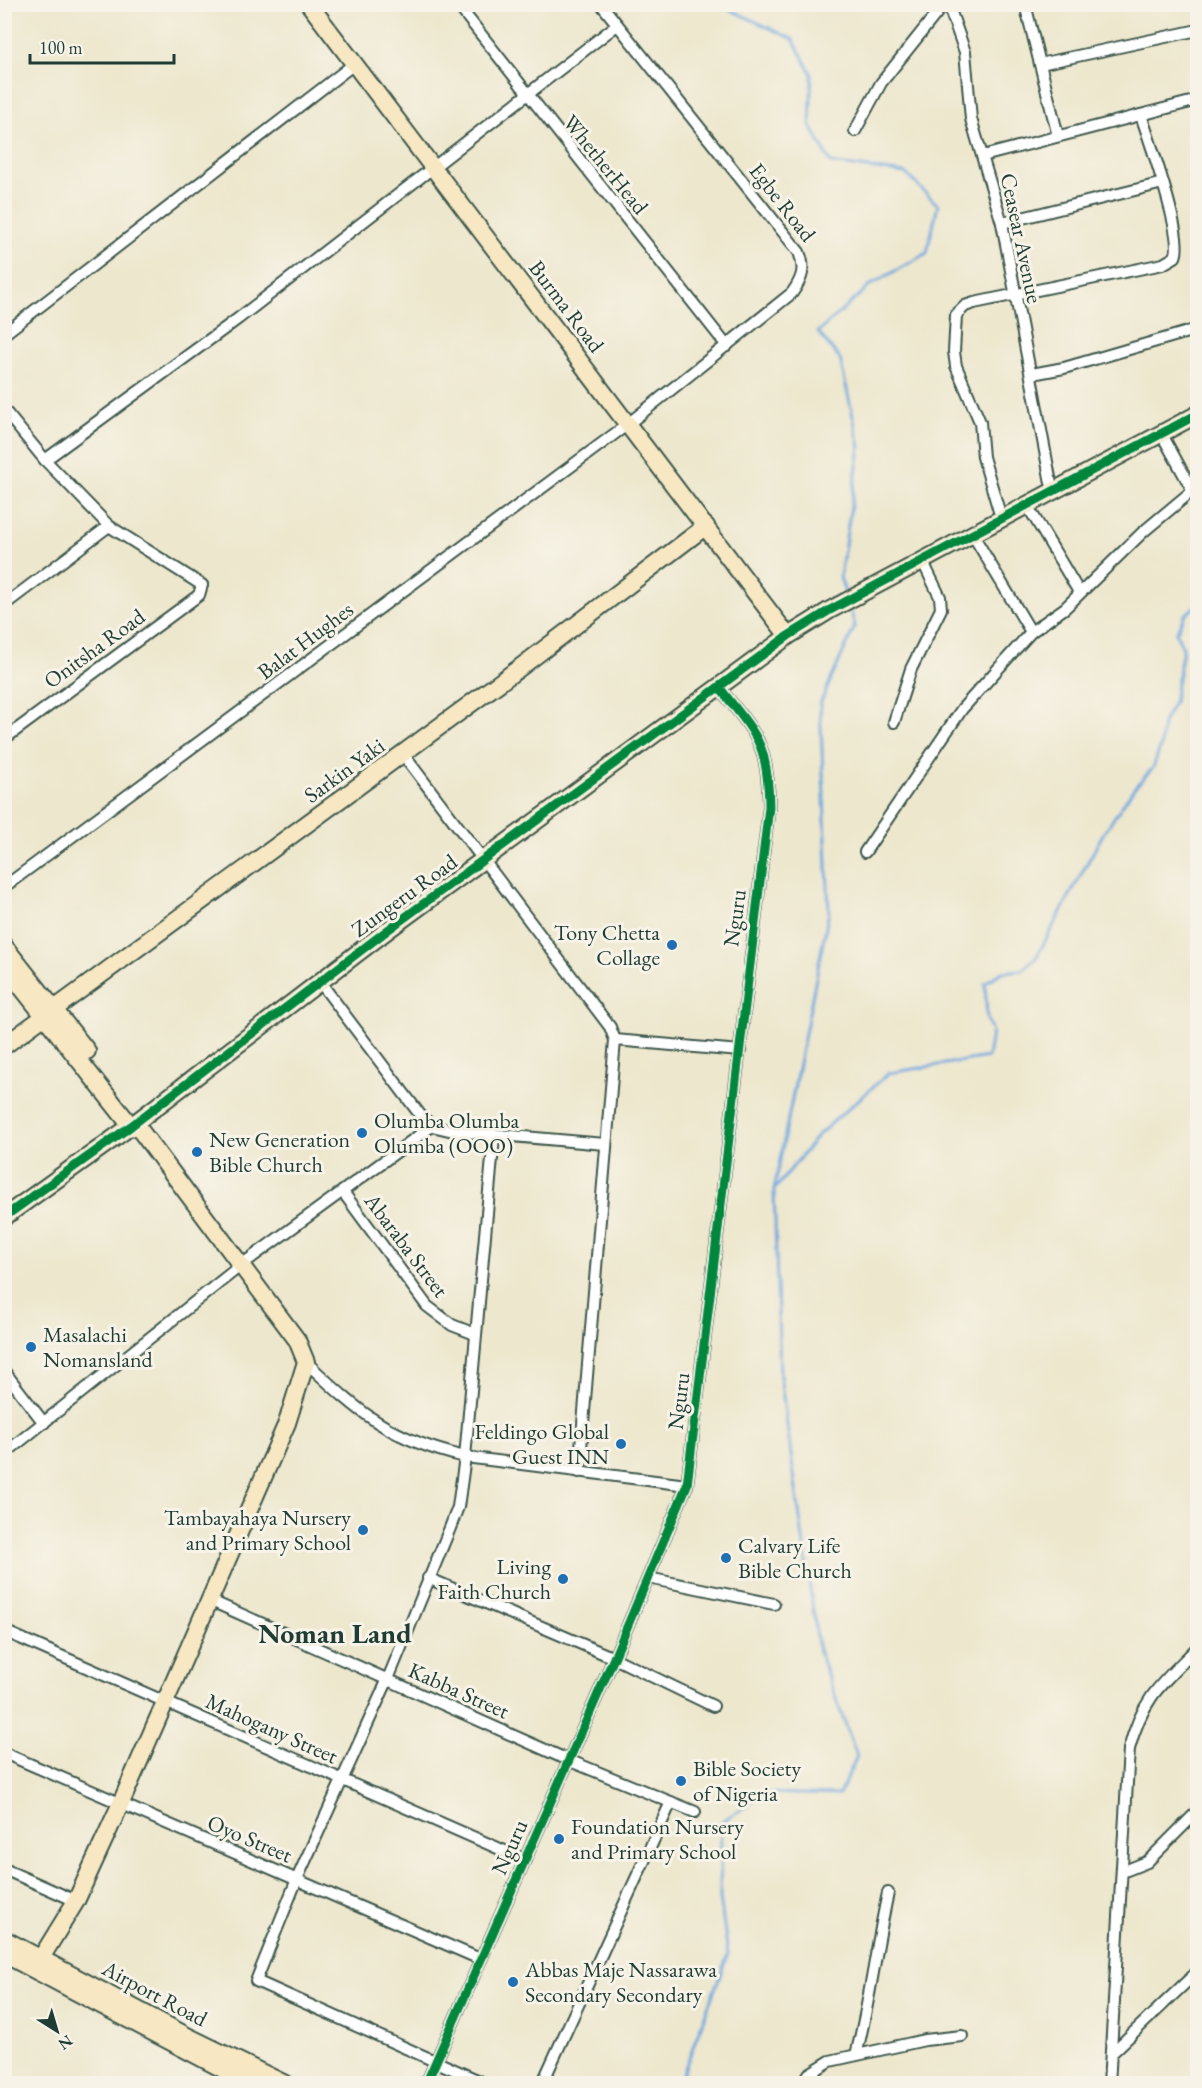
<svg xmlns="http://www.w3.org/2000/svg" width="1202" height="2088" viewBox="0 0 1202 2088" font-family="'EB Garamond',serif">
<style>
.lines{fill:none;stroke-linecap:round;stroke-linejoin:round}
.stream{stroke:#6fa6dd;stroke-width:3}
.street-casing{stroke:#3e564b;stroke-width:14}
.secondary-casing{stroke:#3e564b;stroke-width:20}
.street{stroke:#fff;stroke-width:10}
.secondary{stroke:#f7e8c3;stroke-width:16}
.cycleway-casing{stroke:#f7f3e8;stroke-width:13}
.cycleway{stroke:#00873e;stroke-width:9}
.poi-dot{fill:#1f6fb2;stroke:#f7f3e8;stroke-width:2}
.labels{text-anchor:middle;stroke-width:6;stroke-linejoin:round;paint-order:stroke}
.street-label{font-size:22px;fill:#1f3d34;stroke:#f7f3e8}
.poi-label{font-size:22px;fill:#1f3d34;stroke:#f7f3e8;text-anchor:start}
.district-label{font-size:28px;font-weight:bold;fill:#1f3d34;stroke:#f7f3e8}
</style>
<rect width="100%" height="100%" fill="#f7f3e8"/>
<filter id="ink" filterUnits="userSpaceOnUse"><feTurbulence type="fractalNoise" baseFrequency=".0167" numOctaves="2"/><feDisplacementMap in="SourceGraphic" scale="12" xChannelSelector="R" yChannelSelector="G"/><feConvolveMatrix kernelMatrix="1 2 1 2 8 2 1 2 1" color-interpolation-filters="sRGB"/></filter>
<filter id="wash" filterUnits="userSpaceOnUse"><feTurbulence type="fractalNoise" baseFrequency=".008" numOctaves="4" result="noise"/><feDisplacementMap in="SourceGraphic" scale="24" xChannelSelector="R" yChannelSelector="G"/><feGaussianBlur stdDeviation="1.35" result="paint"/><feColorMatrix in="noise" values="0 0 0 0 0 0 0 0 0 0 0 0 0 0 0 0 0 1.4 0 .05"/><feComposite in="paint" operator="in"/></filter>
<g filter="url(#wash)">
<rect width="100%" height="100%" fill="#ede7cd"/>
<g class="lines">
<g class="stream">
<path d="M 718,4 L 793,39 L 812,75 L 810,125 L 831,163 L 905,173 L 938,205 L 927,253 L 872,284 L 818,332 L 840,359 L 860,447 L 840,577 L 846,596"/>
<path d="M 776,1188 L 818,1135 L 889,1073 L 988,1057 L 992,1032 L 987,1019 L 985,983 L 1002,972 L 1022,970 L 1036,958 L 1103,834 L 1134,788 L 1153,768 L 1161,745 L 1163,723 L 1174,702 L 1183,648 L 1176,633 L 1184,616 L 1198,604"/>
<path d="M 679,2084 L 728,1954 L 720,1898 L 721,1822 L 766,1793 L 839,1795 L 857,1756 L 819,1652 L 780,1376 L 774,1190 L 829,912 L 820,704 L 855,626 L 849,605"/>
</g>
</g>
</g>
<g filter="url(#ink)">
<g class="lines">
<g class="street-casing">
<g id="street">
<path d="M 457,4 L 727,346"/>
<path d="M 948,4 L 965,52 L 971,119 L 1002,223 L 1051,483"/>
<path d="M 1025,4 L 1058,136"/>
<path d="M 1040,64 L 1198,30"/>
<path d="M 855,131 L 881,83 L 944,4"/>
<path d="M 983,156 L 1198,100"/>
<path d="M 1002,223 L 1163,183"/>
<path d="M 4,334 L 354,64"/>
<path d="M 1032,374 L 1064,368 L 1198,329"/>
<path d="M 4,410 L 45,460 L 109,526 L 202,585 L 199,595 L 4,739"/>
<path d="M 1161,433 L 1192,489"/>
<path d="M 45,460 L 239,318 L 617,25"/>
<path d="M 1027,505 L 1079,592"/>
<path d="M 999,511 L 983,457 L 980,422 L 956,366 L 954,352 L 956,315 L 965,306 L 974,303 L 1163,264 L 1175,257 C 1185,238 1149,140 1141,115"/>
<path d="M 973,535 L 1031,632"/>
<path d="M 4,605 L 109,526"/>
<path d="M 894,722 L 911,669 L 941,609 L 940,597 L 923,562"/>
<path d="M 403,754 L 610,1027 L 615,1040 L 579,1472"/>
<path d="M 865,852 L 962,709 L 1031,632 L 1065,608 L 1143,532 L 1198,486"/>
<path d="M 4,887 L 628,424 L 792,293 C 802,279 806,269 799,252 L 601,4"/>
<path d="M 320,982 L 421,1116 L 432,1126 L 453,1131 L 605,1144"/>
<path d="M 615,1040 L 740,1051"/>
<path d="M 343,1192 L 427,1306 L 452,1325 L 475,1334"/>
<path d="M 306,1362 C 361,1414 389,1439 465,1457 L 687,1485"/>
<path d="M 4,1371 L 44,1423"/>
<path d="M 4,1454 L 240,1266 L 432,1126"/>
<path d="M 428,1578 L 614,1658 L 713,1706"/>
<path d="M 648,1578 L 774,1604"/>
<path d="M 209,1600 L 568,1760 L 695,1812"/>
<path d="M 4,1631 L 525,1860"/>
<path d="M 4,1753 L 480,1959"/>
<path d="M 4,1869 L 76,1901"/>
<path d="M 1122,1872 L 1147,1862 L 1198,1811"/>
<path d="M 1112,2053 L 1198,1971"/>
<path d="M 856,2055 C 870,2001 876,1947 888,1893"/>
<path d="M 426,2084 L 614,1658 L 687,1485 L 769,807 C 768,742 757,736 719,687"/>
<path d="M 486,2084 L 256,1981 L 297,1879 L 388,1679 L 450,1528 L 458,1507 L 465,1457 L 494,1136"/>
<path d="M 542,2084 L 671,1802"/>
<path d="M 802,2084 L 809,2074 L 830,2061 L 925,2040 L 962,2036"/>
<path d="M 1109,2084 L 1129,1749 C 1143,1697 1161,1684 1198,1647"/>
</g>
</g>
<g class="secondary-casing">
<g id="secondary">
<path d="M 309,4 L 788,636"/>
<path d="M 4,946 L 87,1051"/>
<path d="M 4,965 L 131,1126 L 140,1130 L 297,1340 L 306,1362 L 287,1423 L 121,1803 L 76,1901 L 41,1958"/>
<path d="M 4,1046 L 518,669 L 706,526"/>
<path d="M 4,1217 L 131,1126 L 389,929 L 788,636 L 830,610 L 1198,414"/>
<path d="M 4,1939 L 189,2037 L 285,2084"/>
<path d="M 4,1954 L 251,2084"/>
</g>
</g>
<use href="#street" class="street"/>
<use href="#secondary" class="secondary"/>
<g class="cycleway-casing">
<g id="cycleway">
<path d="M 4,1217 L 131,1126 L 389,929 L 788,636 L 830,610 L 1198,414"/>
<path d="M 426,2084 L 614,1658 L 687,1485 L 769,807 C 768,742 757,736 719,687"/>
</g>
</g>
<use href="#cycleway" class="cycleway"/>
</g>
</g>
<g class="poi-dot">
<circle cx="672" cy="945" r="6"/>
<circle cx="362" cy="1133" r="6"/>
<circle cx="197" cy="1152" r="6"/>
<circle cx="31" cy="1347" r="6"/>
<circle cx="621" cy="1444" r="6"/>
<circle cx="363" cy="1530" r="6"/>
<circle cx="726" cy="1558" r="6"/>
<circle cx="563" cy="1579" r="6"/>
<circle cx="681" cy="1781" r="6"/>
<circle cx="559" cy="1839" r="6"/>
<circle cx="513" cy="1982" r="6"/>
</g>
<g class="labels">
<g class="street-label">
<text transform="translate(606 164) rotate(51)" y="8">WhetherHead</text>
<text transform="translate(783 202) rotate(52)" y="8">Egbe Road</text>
<text transform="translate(1022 238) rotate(78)" y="8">Ceasear Avenue</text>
<text transform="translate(567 306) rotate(53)" y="8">Burma Road</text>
<text transform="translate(305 640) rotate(-37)" y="8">Balat Hughes</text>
<text transform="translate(94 648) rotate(-36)" y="8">Onitsha Road</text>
<text transform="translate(344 770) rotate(-36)" y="8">Sarkin Yaki</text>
<text transform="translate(404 895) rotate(-36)" y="8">Zungeru Road</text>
<text transform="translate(734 918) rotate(-82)" y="8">Nguru</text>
<text transform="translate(407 1245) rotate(53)" y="8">Abaraba Street</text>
<text transform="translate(678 1401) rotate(-83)" y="8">Nguru</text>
<text transform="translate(459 1690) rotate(24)" y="8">Kabba Street</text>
<text transform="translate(272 1728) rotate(24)" y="8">Mahogany Street</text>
<text transform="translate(250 1838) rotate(23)" y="8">Oyo Street</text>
<text transform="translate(509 1847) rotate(-66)" y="8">Nguru</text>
<text transform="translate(155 1993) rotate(28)" y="8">Airport Road</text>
</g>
<g class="poi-label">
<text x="660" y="940" text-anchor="end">Tony Chetta<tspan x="660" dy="25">Collage</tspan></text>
<text x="374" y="1128">Olumba Olumba<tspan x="374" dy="25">Olumba (OOO)</tspan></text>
<text x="209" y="1147">New Generation<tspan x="209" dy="25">Bible Church</tspan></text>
<text x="43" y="1342">Masalachi<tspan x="43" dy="25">Nomansland</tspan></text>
<text x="609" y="1439" text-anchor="end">Feldingo Global<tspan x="609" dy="25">Guest INN</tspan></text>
<text x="351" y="1525" text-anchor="end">Tambayahaya Nursery<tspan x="351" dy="25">and Primary School</tspan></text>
<text x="738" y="1553">Calvary Life<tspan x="738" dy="25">Bible Church</tspan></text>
<text x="551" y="1574" text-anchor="end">Living<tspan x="551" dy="25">Faith Church</tspan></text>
<text x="693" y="1776">Bible Society<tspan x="693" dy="25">of Nigeria</tspan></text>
<text x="571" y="1834">Foundation Nursery<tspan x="571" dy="25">and Primary School</tspan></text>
<text x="525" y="1977">Abbas Maje Nassarawa<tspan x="525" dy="25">Secondary Secondary</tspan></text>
</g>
<g class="district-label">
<text x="335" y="1643">Noman Land</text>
</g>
</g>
<rect width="1202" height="2088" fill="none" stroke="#f7f3e8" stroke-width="24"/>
<g transform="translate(57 2031) rotate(143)" stroke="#f7f3e8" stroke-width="4.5" paint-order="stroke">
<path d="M0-4.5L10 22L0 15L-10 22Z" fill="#1f3d34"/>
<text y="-9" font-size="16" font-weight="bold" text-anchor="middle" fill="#1f3d34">N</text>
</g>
<path d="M30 54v9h144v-9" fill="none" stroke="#1f3d34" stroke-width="3"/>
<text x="39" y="54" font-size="18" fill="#1f3d34" stroke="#f7f3e8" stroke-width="4.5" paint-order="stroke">100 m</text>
</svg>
